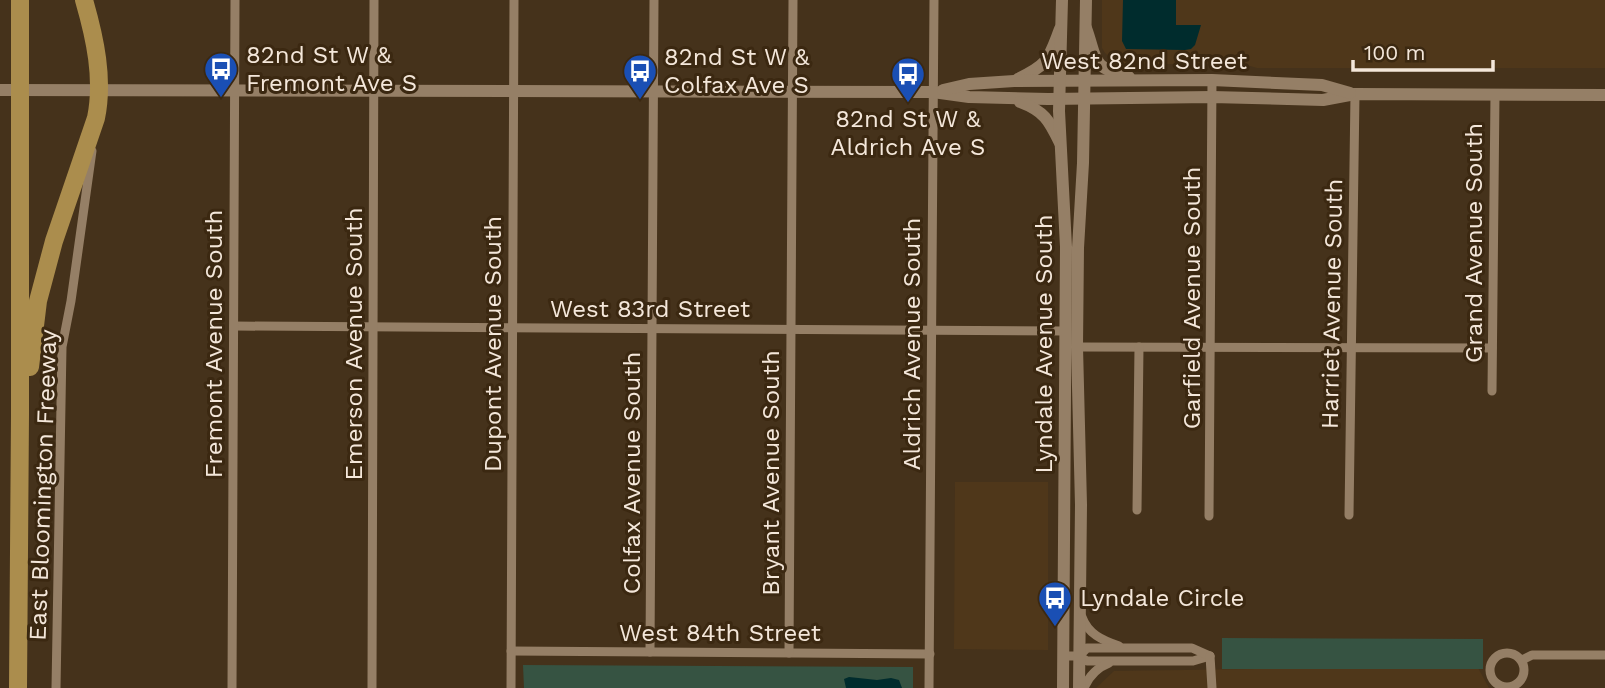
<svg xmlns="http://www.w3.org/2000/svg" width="1605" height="688" viewBox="0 0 1605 688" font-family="'Work Sans',sans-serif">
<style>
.built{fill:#4f371a}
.green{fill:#365342}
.water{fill:#002c2d}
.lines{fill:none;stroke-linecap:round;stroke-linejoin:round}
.minor{stroke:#957f66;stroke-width:9}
.tertiary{stroke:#957f66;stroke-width:12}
.secondary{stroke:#957f66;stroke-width:12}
.motorway{stroke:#ab8d4d;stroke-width:18}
.labels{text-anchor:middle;stroke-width:6;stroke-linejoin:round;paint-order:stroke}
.poi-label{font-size:24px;fill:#f4e7da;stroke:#3b2811;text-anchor:start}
.street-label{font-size:24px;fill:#f4e7da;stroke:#3b2811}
</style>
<rect width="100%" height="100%" fill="#45321b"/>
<g class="built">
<path d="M 1102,0 L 1605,0 L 1605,68 L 1257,68 L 1243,64 L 1124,64 L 1114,61 L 1105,53 L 1102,48 Z"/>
<path d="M 955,482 L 1048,482 L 1048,650 L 954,649 Z"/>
<path d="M 1477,666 L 1489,688 L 1096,688 L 1114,671 Z"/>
</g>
<g class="green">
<path d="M 1222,638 L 1483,639 L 1483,669 L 1222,669 Z"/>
<path d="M 523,665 L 913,667 L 913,688 L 524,688 Z"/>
</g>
<g class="water">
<path d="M 1123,0 L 1176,0 L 1176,25 L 1201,25 L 1195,45 L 1191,49 L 1185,50 L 1126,49 L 1122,41 Z"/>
<path d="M 849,677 L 877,680 L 891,678 L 899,680 L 902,688 L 846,688 L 844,679 Z"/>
</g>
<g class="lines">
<g class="minor">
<path d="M 234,326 L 1065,331"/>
<path d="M 1077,347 L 1492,348"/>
<path d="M 1492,391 L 1495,94"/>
<path d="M 1137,510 L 1139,347"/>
<path d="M 1349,515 L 1355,94"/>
<path d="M 1209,516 L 1212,80"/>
<path d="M 1082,617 C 1088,634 1102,640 1119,646"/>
<path d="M 511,651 L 930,654"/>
<path d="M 650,652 L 654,0"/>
<circle cx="1507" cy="670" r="17"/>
<path d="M 789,653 L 793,0"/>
<path d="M 1063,656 L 1079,656 L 1087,661 L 1193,661 L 1210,656"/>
<path d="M 1079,656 L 1087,648 L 1192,648 L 1210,656"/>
<path d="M 1210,656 L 1212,688"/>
<path d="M 1522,660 L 1532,655 L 1605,655"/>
<path d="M 56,688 L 62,347 L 71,301 L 92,151"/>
<path d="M 232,688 L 235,0"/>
<path d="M 372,688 L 374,0"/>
<path d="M 511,688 L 514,0"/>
<path d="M 929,688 L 934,0"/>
<path d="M 1084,688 C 1089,676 1096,668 1109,663"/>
</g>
<g class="tertiary">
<path d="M 1086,28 C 1098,61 1090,67 1129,77"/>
<path d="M 1018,79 C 1049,64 1048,60 1060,29"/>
<path d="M 0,90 L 933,92 L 969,97 L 1048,99 L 1212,97 L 1323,100 L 1355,94 L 1605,95"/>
<path d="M 943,90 L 969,84 L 1014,81 L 1212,80 L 1322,85 L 1350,93"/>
<path d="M 1020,102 C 1044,111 1049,120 1060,143"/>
</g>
<g class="secondary">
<path d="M 1062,0 L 1059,111 L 1066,247 L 1063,688"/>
<path d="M 1079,688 L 1081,505 L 1077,347 L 1078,248 L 1083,163 L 1086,0"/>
</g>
<g class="motorway">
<path d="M 30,367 L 38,301 L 54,241 L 96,118 C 104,79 95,38 84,0"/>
<path d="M 18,688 L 20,415 L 20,0"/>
</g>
</g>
<defs>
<g id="bus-pin" transform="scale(1.75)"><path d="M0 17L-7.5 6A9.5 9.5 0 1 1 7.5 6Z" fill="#1a4fb4" stroke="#3b2811"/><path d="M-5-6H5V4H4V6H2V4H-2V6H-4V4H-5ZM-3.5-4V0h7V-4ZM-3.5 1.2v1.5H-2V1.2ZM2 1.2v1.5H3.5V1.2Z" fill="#fff"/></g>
</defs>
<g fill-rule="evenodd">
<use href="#bus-pin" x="221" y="69"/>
<use href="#bus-pin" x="640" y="71"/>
<use href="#bus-pin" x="908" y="74"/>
<use href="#bus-pin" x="1055" y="598"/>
</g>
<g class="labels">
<g class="poi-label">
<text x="246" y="63">82nd St W &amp;<tspan x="246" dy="28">Fremont Ave S</tspan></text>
<text x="664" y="65">82nd St W &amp;<tspan x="664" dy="28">Colfax Ave S</tspan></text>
<text x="908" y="127" text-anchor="middle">82nd St W &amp;<tspan x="908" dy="28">Aldrich Ave S</tspan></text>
<text x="1080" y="606">Lyndale Circle</text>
</g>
<g class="street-label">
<text x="1144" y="69">West 82nd Street</text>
<text transform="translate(1474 243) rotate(-90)" y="8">Grand Avenue South</text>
<text transform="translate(1192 298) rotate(-90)" y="8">Garfield Avenue South</text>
<text transform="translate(1332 304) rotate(-89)" y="8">Harriet Avenue South</text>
<text x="650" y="317">West 83rd Street</text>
<text transform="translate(214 344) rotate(-90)" y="8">Fremont Avenue South</text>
<text transform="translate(354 344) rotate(-90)" y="8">Emerson Avenue South</text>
<text transform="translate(493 344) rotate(-90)" y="8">Dupont Avenue South</text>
<text transform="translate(912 344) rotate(-90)" y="8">Aldrich Avenue South</text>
<text transform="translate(1044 344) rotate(-90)" y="8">Lyndale Avenue South</text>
<text transform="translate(632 473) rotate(-90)" y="8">Colfax Avenue South</text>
<text transform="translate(771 473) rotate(-90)" y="8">Bryant Avenue South</text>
<text transform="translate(43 485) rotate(-88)" y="8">East Bloomington Freeway</text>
<text x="720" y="641">West 84th Street</text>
</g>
</g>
<path d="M1353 60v10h140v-10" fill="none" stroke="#f4e7da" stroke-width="3.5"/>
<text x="1364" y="60" font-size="21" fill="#f4e7da" stroke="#3b2811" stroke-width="5" paint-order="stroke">100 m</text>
</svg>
